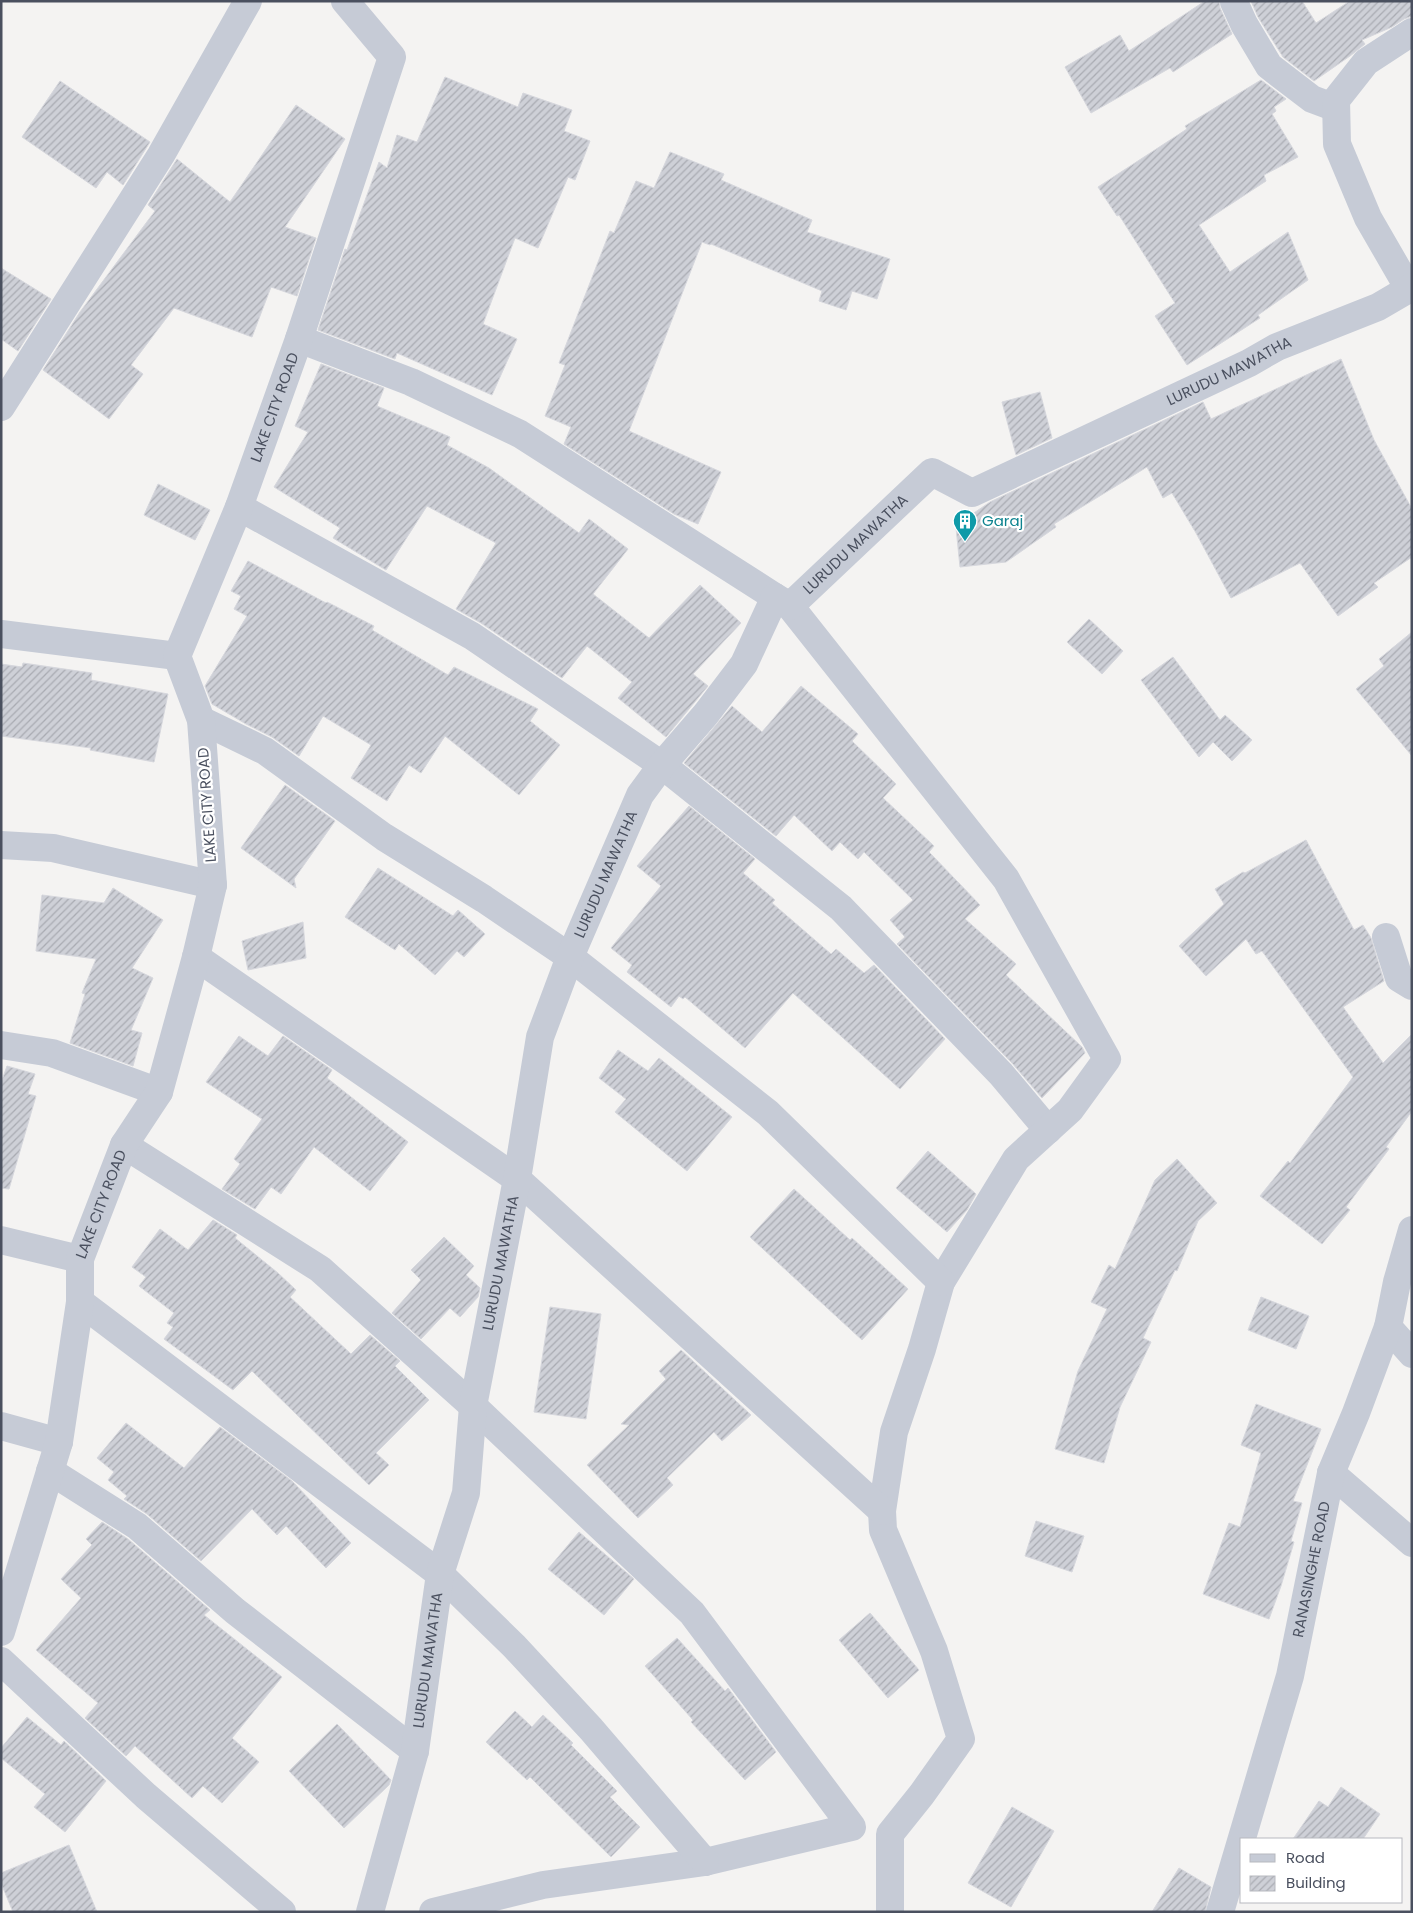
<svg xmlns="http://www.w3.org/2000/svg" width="1413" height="1913" viewBox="0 0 1413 1913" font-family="Poppins,sans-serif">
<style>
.building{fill:url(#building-hatch);stroke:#d6d7dd}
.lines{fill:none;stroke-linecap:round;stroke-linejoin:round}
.minor{stroke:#c6cbd6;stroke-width:28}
.labels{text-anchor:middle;stroke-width:4.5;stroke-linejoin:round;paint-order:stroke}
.street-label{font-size:15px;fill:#4a505f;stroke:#fff}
.culture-label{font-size:15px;fill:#0d838f;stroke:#fff;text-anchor:start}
</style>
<defs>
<pattern id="building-hatch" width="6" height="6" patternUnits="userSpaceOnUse" patternTransform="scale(1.25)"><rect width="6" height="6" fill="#ced0d7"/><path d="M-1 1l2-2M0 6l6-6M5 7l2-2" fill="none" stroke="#a9abb2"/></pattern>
</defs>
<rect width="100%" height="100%" fill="#f4f3f2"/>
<g class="building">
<path d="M 1205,1 L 1219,1 L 1220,8 L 1232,34 L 1173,72 L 1170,68 L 1091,113 L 1065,67 L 1120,35 L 1129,51 Z"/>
<path d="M 1251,1 L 1302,1 L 1316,23 L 1350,1 L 1412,1 L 1412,16 L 1404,19 L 1392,27 L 1362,40 L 1365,44 L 1350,56 L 1314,81 L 1283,57 L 1258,17 Z"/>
<path d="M 445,77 L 518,107 L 523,93 L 572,110 L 564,131 L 590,141 L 575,180 L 568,177 L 538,248 L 515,238 L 483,324 L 517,339 L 492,395 L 397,353 L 395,359 L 318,330 L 345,249 L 347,250 L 379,162 L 387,168 L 397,135 L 417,142 Z"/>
<path d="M 1261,80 L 1286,99 L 1274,107 L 1276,111 L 1272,114 L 1298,157 L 1264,175 L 1266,181 L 1199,225 L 1230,272 L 1288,232 L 1308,280 L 1258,315 L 1260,318 L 1187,365 L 1155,316 L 1175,303 L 1119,215 L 1117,216 L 1098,187 L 1187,129 L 1185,126 Z"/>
<path d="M 60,81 L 150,142 L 123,185 L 107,172 L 96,188 L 22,137 Z"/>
<path d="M 296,105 L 345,139 L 285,227 L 316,238 L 297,296 L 271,287 L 252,337 L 174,308 L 131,365 L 143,374 L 109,419 L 43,370 L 80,312 L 155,211 L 148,205 L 177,159 L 230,202 Z"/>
<path d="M 670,152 L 724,174 L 721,180 L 812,220 L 807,232 L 890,259 L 877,299 L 852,291 L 846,310 L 819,301 L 822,291 L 711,244 L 710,245 L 702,242 L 629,431 L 721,472 L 698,524 L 674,514 L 564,444 L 571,427 L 545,416 L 565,365 L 559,363 L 610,231 L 614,233 L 636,181 L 654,188 Z"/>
<path d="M 1,268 L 51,299 L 18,351 L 1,339 Z"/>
<path d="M 1341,359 L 1374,440 L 1412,509 L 1412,557 L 1374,583 L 1378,587 L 1338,616 L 1300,563 L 1231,598 L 1196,533 L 1172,493 L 1163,498 L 1147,467 L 1054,524 L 1056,527 L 1006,562 L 960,567 L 955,518 L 968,517 L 990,502 L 1203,402 L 1211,419 Z"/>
<path d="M 321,364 L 384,388 L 377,406 L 450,437 L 447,445 L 489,468 L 579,533 L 589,519 L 628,549 L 593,594 L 649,638 L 700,585 L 741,623 L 693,674 L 708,686 L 666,737 L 618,698 L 632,682 L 587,646 L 562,678 L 481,623 L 456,609 L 496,543 L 427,506 L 386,570 L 333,538 L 340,528 L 274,487 L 308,432 L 295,426 Z"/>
<path d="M 1040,392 L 1052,438 L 1016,455 L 1002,402 Z"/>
<path d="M 158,484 L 210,510 L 195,540 L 144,515 Z"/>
<path d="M 248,561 L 326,603 L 327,602 L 374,626 L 372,630 L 448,675 L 454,667 L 538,709 L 530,721 L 560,745 L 519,795 L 445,736 L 421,773 L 409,765 L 387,801 L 351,778 L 371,745 L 323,716 L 299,756 L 272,737 L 246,724 L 212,704 L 205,686 L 247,616 L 234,609 L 241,596 L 231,591 Z"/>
<path d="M 1089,619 L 1123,651 L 1102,674 L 1067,642 Z"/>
<path d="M 1412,632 L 1412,756 L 1356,689 L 1384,666 L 1379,659 Z"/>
<path d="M 1173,657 L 1220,720 L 1225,715 L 1252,740 L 1232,761 L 1213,742 L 1199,757 L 1141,680 Z"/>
<path d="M 23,663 L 92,673 L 91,680 L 168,694 L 154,762 L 90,750 L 91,748 L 1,736 L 1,664 L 22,667 Z"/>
<path d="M 801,686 L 858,734 L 852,741 L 896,784 L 883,798 L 934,846 L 929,852 L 980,905 L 965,919 L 1016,964 L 1006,975 L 1082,1047 L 1085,1053 L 1042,1098 L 1012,1063 L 897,944 L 905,937 L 890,920 L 913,900 L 864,852 L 858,859 L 840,842 L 832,851 L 794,815 L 776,836 L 684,763 L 732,706 L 762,732 Z"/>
<path d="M 285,785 L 335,821 L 294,879 L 296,888 L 241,848 Z"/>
<path d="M 689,806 L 755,859 L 743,873 L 775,900 L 772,903 L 831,954 L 836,949 L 864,973 L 874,965 L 945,1039 L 900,1089 L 793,993 L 745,1048 L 685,997 L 683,999 L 679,996 L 671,1007 L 627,972 L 632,965 L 611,948 L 661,886 L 637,866 Z"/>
<path d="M 1306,840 L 1354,930 L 1363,925 L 1371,938 L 1384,981 L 1343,1007 L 1383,1063 L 1412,1034 L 1412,1111 L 1386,1147 L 1389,1149 L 1346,1207 L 1350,1210 L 1322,1244 L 1260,1196 L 1288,1161 L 1290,1163 L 1353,1077 L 1262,951 L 1256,954 L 1246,939 L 1206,976 L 1179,946 L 1224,904 L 1215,889 L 1243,872 L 1245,873 Z"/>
<path d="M 378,868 L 453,916 L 458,910 L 485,934 L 464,957 L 457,951 L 435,975 L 399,944 L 395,950 L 345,917 Z"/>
<path d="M 113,888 L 163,920 L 132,968 L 153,978 L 131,1030 L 142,1033 L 133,1066 L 70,1043 L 85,994 L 82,993 L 96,959 L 36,951 L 42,895 L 104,903 Z"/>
<path d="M 303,922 L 306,958 L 248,970 L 242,941 Z"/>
<path d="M 239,1036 L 268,1056 L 283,1036 L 332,1070 L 327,1078 L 408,1142 L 370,1191 L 314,1147 L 281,1194 L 271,1187 L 255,1209 L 222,1189 L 240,1164 L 234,1159 L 262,1119 L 206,1082 Z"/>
<path d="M 618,1050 L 648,1071 L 659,1058 L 732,1117 L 687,1171 L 615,1112 L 626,1099 L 599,1078 Z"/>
<path d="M 7,1066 L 35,1074 L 28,1094 L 36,1096 L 9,1189 L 1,1188 L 1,1083 Z"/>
<path d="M 928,1151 L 976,1194 L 967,1210 L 947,1232 L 896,1188 Z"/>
<path d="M 1177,1159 L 1217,1203 L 1198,1221 L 1177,1271 L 1175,1270 L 1143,1338 L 1151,1342 L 1120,1407 L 1104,1463 L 1055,1449 L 1078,1371 L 1107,1309 L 1091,1302 L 1109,1265 L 1115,1269 L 1155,1180 Z"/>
<path d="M 794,1189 L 850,1240 L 852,1238 L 908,1289 L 862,1340 L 750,1237 Z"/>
<path d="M 213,1220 L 237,1235 L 235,1238 L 278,1273 L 296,1290 L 290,1297 L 351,1354 L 370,1335 L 400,1361 L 395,1366 L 429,1400 L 376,1453 L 389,1465 L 369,1485 L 252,1371 L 233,1390 L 164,1339 L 173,1327 L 167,1323 L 174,1313 L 139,1286 L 146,1277 L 132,1267 L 160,1229 L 188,1250 Z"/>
<path d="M 444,1237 L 474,1266 L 466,1275 L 480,1288 L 478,1297 L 460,1317 L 450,1308 L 421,1339 L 392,1313 L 421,1280 L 411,1270 Z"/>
<path d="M 1261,1297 L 1309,1316 L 1296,1349 L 1248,1330 Z"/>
<path d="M 550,1307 L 601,1314 L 586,1419 L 534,1412 Z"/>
<path d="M 681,1350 L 751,1415 L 722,1441 L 714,1432 L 667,1478 L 673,1485 L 638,1518 L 587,1465 L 629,1425 L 621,1424 L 666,1379 L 659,1371 Z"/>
<path d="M 1256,1404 L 1321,1429 L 1293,1501 L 1302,1503 L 1291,1541 L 1294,1542 L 1281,1586 L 1269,1619 L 1203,1594 L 1229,1523 L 1240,1527 L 1261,1453 L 1241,1445 Z"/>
<path d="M 126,1423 L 184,1468 L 220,1427 L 292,1481 L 351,1543 L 326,1568 L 286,1526 L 277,1535 L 252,1509 L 201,1561 L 147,1514 L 124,1499 L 127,1496 L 108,1480 L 114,1472 L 97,1458 Z"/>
<path d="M 1036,1521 L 1084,1536 L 1072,1572 L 1025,1556 Z"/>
<path d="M 102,1522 L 128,1539 L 210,1610 L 204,1615 L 282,1677 L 232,1738 L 259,1762 L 222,1803 L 203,1786 L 192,1798 L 135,1746 L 126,1756 L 85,1718 L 98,1703 L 36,1650 L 81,1598 L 61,1579 L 92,1545 L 86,1539 Z"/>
<path d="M 579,1532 L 634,1579 L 604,1615 L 548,1569 Z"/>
<path d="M 870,1613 L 919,1670 L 888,1698 L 839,1640 Z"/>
<path d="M 677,1638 L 725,1691 L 728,1688 L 776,1752 L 745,1780 L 691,1722 L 693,1720 L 645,1666 Z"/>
<path d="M 515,1711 L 532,1727 L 543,1715 L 573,1743 L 571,1745 L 617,1791 L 610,1797 L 640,1827 L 611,1857 L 530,1777 L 527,1780 L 486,1742 Z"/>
<path d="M 27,1717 L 61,1745 L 64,1741 L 106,1781 L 65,1832 L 34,1807 L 45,1794 L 1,1758 L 1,1748 Z"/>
<path d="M 337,1724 L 391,1780 L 389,1785 L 344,1828 L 289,1771 Z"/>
<path d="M 1341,1787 L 1380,1814 L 1363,1839 L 1293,1839 L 1319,1801 L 1328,1807 Z"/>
<path d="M 1012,1807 L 1054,1831 L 1011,1907 L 968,1883 Z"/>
<path d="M 69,1845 L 97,1912 L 13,1912 L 1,1883 L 1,1873 Z"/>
<path d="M 1179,1868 L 1211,1887 L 1205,1912 L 1152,1912 Z"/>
</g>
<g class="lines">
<g class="minor">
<path d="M 1234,2 L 1244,24 L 1269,66 L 1312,99 L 1336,108"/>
<path d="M 1409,289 L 1368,218 L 1337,144 L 1336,100 L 1366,62 L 1412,32"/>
<path d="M 299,339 L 411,382 L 520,434 L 775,597"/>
<path d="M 1,407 L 161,155 L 248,1"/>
<path d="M 239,507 L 472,636 L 662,765 L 841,908 L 1001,1074 L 1048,1130"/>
<path d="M 790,606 L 1006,879 L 1107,1059 L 1070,1110 L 1016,1159 L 941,1282 L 922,1349 L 894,1432 L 882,1511 L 883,1530 L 934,1651 L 961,1739 L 922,1794 L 890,1834 L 890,1912"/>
<path d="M 1,634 L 177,656"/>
<path d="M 201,720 L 265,751 L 384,837 L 484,899 L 570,957 L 768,1113 L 941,1282"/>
<path d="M 1,845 L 53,848 L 213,885"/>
<path d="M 1386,937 L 1399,978 L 1412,986"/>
<path d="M 196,957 L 517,1179 L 882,1511"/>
<path d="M 1,1045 L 52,1053 L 159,1092"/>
<path d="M 124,1145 L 320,1269 L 473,1406 L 692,1613 L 852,1827 L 705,1862 L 543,1885 L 433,1912"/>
<path d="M 1,1240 L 80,1259"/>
<path d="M 80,1302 L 440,1574 L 514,1646 L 591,1729 L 705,1862"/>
<path d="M 1388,1327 L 1412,1354"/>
<path d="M 1,1426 L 59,1442"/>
<path d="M 50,1471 L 137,1526 L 235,1611 L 415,1751"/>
<path d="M 1331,1473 L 1412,1543"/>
<path id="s1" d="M 1,1632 L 59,1442 L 80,1302 L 80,1259 L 124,1145 L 159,1092 L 196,957 L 213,885 L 201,720 L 177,656 L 239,507 L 299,339 L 392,57 L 345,1"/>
<path d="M 1,1661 L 146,1796 L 282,1912"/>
<path id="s2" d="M 370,1912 L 415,1751 L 440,1574 L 466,1493 L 473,1406 L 517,1179 L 540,1037 L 570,957 L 640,795 L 662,765 L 706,714 L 744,664 L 775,597 L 790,606 L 932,472 L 972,493 L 1249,363 L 1277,347 L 1378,307 L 1412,287"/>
<path id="s3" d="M 1220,1912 L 1290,1676 L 1331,1473 L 1356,1413 L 1388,1327 L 1397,1282 L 1412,1230"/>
</g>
</g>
<defs>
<g id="building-pin" transform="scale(1.25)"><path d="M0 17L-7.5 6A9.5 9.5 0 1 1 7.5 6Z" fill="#0f9aa8" stroke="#fff"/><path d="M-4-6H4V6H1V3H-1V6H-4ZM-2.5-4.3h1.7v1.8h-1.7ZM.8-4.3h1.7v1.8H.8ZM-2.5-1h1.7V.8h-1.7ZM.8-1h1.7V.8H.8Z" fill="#fff"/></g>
</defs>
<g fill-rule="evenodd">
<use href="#building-pin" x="965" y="521"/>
</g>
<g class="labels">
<g class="street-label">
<text dy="5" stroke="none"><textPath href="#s2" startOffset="1939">LURUDU MAWATHA</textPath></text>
<text dy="5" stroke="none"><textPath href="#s1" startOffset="1284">LAKE CITY ROAD</textPath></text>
<text dy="5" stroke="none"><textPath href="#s2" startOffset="1504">LURUDU MAWATHA</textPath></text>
<text transform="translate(207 805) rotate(-94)" y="5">LAKE CITY ROAD</text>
<text dy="5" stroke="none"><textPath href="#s2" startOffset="1069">LURUDU MAWATHA</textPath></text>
<text dy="5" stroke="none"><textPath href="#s1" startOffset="442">LAKE CITY ROAD</textPath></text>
<text dy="5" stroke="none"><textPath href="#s2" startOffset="664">LURUDU MAWATHA</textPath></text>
<text dy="5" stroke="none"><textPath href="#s3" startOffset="355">RANASINGHE ROAD</textPath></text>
<text dy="5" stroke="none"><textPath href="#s2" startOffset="259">LURUDU MAWATHA</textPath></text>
</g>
<g class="culture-label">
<text x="982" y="526">Garaj</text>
</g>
</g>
<rect width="1413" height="1913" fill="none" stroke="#4a505f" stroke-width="5"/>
<rect x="1240" y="1838" width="162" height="65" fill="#ffffff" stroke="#b7b9bf"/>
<rect x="1250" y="1854" width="25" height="8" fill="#c6cbd6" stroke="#b7b9bf"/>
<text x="1286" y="1863" font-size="15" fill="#4a505f">Road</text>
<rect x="1250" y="1876" width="25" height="15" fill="url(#building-hatch)" stroke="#b7b9bf"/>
<text x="1286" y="1888" font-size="15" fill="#4a505f">Building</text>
</svg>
